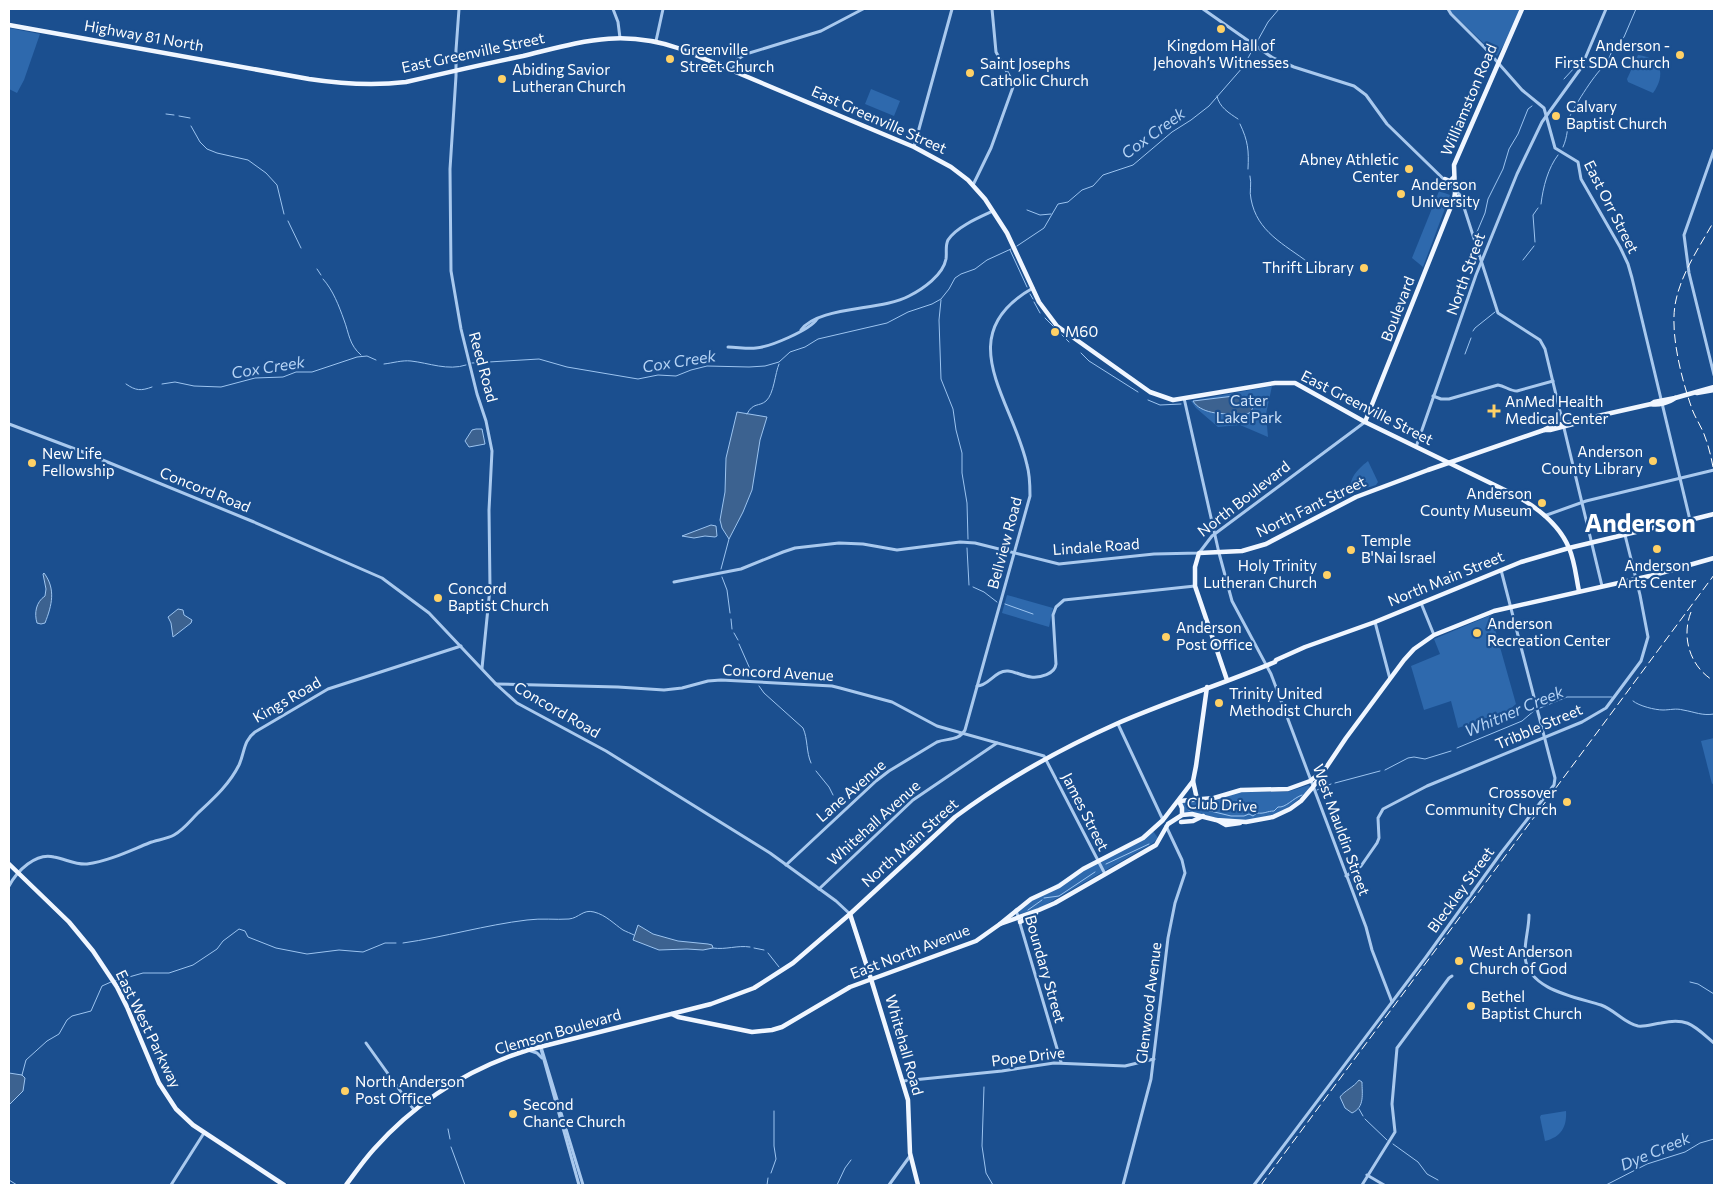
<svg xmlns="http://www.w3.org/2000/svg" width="1723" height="1194" viewBox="0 0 1723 1194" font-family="Commissioner,sans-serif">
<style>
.green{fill:#2e69ad}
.water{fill:#3c6290;stroke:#9cc4f0}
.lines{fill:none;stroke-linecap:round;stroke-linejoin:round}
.stream{stroke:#9cc4f0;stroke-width:1}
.minor{stroke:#a9c9ee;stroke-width:3}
.major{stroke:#f0f6ff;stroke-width:4.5}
.rail{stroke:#fff;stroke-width:1;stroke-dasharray:9 4;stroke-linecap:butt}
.poi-dot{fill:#ffd166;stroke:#1b4f8f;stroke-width:2}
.labels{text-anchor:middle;stroke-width:4.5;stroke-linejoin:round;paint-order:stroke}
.street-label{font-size:15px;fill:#fff;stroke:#1b4f8f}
.poi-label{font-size:15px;fill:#fff;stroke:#1b4f8f;text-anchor:start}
.park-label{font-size:15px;fill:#cfe3fa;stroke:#1b4f8f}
.water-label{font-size:16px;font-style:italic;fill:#b5d3f5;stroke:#1b4f8f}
.town-label{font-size:25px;font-weight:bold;fill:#fff;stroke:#1b4f8f}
</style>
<rect width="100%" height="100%" fill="#1b4f8f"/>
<g class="green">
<path d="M 1450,9 L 1522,9 L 1509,36 L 1497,56 L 1451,12 Z"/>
<path d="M 9,28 L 40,34 L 24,80 L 17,93 L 9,89 Z"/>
<path d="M 1638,55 C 1662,58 1666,75 1653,93 L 1628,82 L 1627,79 Z"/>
<path d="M 871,89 L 900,101 L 894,116 L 865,104 Z"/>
<path d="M 1439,191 L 1450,195 L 1423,267 L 1412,258 Z"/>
<path d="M 1272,386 L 1266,414 L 1268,437 L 1240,425 L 1218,427 L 1196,408 L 1191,401 Z"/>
<path d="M 1368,461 L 1378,482 L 1376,485 L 1351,493 C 1348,478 1357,470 1368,461 Z"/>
<path d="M 1007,595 L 1053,608 L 1049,627 L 1002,613 Z"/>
<path d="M 1491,615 L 1516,704 L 1509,710 L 1458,728 L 1451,701 L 1424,710 L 1411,666 L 1440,654 L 1434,639 Z"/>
<path d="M 1714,738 L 1714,783 L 1712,784 L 1701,741 Z"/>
<path d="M 1309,785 L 1310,787 C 1292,810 1266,822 1236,821 C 1218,820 1201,813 1183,813 L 1182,803 L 1186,802 L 1217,800 L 1238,792 L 1287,792 Z"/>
<path d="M 1153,831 L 1158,838 L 1153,843 L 1052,901 L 1040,908 L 1020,914 L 1019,911 C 1057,879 1110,855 1153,831 Z"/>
<path d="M 1566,1111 C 1567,1127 1561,1137 1545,1141 L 1540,1117 L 1541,1115 Z"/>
</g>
<g class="water">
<path d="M 1234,396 L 1243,400 L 1250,400 L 1253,407 L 1251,412 L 1241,417 L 1234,413 C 1222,415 1200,413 1193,401 Z"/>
<path d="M 737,412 L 767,417 L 760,440 L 752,490 L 743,512 L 729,539 L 722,528 L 720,520 L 725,492 L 726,458 Z"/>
<path d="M 476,429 L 482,429 L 485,444 L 469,447 L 465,441 L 472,430 Z"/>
<path d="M 711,525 L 716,526 L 717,536 L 715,537 L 705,536 L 694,538 L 682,536 Z"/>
<path d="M 44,573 C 56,589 52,605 45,623 L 41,624 L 37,623 C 34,613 36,602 45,596 L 46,589 L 43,574 Z"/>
<path d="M 178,609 L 183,610 L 184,615 L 192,620 L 191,623 L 173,637 L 171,623 L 168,617 Z"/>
<path d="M 638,925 L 653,934 L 678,941 L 708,944 L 712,945 L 713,948 L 703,950 L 687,949 L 659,950 L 633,940 Z"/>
<path d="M 9,1073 L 22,1075 L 25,1078 L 23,1091 L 9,1105 Z"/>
<path d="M 1359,1080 L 1362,1082 C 1362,1094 1365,1107 1352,1113 L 1345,1108 L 1340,1097 C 1344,1091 1354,1087 1359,1080 Z"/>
</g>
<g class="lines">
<g class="stream">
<path d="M 1585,67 L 1600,68"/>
<path d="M 1564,79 L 1576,66 L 1579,67"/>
<path d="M 1217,96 C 1219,107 1229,113 1238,119"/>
<path d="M 166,114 L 174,115"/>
<path d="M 179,116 L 190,118"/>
<path d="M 1240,124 C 1248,141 1249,150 1248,169"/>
<path d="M 191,126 L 200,142 L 207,149 L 217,153 L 248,160 L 266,173 L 277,185 L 284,214"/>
<path d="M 1563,147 C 1568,136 1567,127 1570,116 C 1574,107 1598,68 1606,65 L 1612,51 L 1624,37 L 1636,9"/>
<path d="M 1250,176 C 1252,184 1249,192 1251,199 C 1257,232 1284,244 1309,263"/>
<path d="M 1541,204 C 1543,187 1548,168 1558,155"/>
<path d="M 1027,210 L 1040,215 L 1051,214"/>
<path d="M 288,221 L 301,248"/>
<path d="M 1477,232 L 1485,213 L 1488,199 L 1503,169 L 1509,149 L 1518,134 L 1528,109 L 1532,106"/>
<path d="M 1535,242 L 1533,215 L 1538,208"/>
<path d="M 1017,246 L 1044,228 L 1058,204 L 1068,202 L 1082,190 L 1093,186 L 1103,175 L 1133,165 L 1172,132 L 1191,120 L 1209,106 L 1243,67 L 1268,22 L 1279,9"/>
<path d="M 1010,250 L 1027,287"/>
<path d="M 1523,260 L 1534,246"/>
<path d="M 317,269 L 321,275"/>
<path d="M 323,279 C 333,290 339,306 344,320 C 349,333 349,345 361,355"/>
<path d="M 1030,294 L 1033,299"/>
<path d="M 941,300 L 939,320 L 941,379 L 953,409 L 956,430 L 962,453 L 962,473 L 967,503 L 968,539"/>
<path d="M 1034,302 L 1040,313"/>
<path d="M 1045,318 L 1059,332"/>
<path d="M 1473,331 L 1475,328 L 1495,312"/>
<path d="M 1062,335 L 1069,342"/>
<path d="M 1081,353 L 1089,361 L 1138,392"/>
<path d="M 1465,354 L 1471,338"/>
<path d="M 472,363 L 539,359 L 567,367 L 638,379 L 658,375 L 676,376 L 691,370 L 707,366 L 749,367 L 765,366 L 779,362 L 790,352 L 805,347 L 818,339 L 887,323 L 908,312 L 932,304 L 941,299 L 949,289 L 955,278 L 961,274 L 975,269 L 987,260 L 1011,249"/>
<path d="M 384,364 C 393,363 402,360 411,361 C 429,363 448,371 466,365"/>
<path d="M 126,384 C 136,391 141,391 152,387"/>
<path d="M 162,384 L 175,382 L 194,386 L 221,387 L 255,378 L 283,377 L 296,372 L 312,372 L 357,357 L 367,356 L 376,360"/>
<path d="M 1148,400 L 1160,405 L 1181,404"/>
<path d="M 747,414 C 753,402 759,407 766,401 C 774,394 775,373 779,364"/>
<path d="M 967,548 L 969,585"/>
<path d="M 721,569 L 729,539"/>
<path d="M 722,577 L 727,590 L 730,613"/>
<path d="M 973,587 L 984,592 L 997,602"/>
<path d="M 1005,604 L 1033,614"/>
<path d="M 731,619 L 732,629"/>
<path d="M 734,633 L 738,640"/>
<path d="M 739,644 L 754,678"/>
<path d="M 759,686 L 764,693 L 803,728 C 808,739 806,752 811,763"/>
<path d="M 1633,701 C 1639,706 1655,710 1663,710 C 1670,710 1676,708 1683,710 C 1695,712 1702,716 1714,714"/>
<path d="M 1457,748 L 1522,721 L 1535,710 L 1567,697 L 1612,697"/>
<path d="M 1385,770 L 1408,758 L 1414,757 L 1425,759 L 1451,751"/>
<path d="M 816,771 L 829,787 L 833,795"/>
<path d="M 1335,783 L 1380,771"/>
<path d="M 1317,790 L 1331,784"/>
<path d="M 1189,810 L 1202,809 L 1231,816 L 1244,816 L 1249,814 L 1253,816 L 1257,813 C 1265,814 1267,811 1274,811 L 1278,807 C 1286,808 1293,798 1302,795"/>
<path d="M 1106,864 L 1149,844"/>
<path d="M 1044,898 L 1059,896 L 1095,872"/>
<path d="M 1028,910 L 1042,900"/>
<path d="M 403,943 C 445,937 485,925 527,920 C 542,918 555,920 569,919 C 579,918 583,909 594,912 C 606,915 614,924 623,930 C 627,932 630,933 634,935"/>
<path d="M 713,948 C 726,950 737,945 750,947"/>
<path d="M 754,948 L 764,950"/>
<path d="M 768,953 L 779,967"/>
<path d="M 115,981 L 143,973 L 169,973 L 193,965 L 217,949 L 223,941 L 239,929 L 245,931 L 248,937 L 276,948 L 307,954 L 339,950 L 363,952 L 385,943 L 396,943"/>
<path d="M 1690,982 L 1698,984 L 1714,994"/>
<path d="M 22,1075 L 26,1060 L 47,1041 L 59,1034 L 67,1020 L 72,1016 L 91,1011 L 102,986 L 111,982"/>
<path d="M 984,1087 L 982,1146 L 986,1173 L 993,1185"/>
<path d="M 1359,1109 L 1363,1116"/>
<path d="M 1365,1119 L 1387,1140"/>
<path d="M 448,1129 L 450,1139"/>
<path d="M 1393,1144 L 1418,1162 L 1427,1174 L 1438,1180"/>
<path d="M 451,1147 L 465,1185"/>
<path d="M 771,1173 L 776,1159 L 774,1146 L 774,1111"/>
<path d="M 9,1180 L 17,1185"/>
<path d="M 767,1185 L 768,1178"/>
<path d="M 837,1185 L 845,1168 L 851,1160"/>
<path d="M 1606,1185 L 1647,1164 L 1685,1152 L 1700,1143 L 1714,1139"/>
</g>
<g class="minor">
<path d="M 459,9 L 456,50 L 456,76 L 450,169 L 451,271 L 461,329 L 477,394 L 486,421 L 492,451 L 489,510 L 490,588 L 482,668"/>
<path d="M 613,9 L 618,22 L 620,38"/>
<path d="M 1203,9 L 1273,58 L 1294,67 L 1354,86 L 1366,95 L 1387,124 L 1460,195 L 1498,313 L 1540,340 L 1545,349 L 1602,586"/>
<path d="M 1448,9 L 1451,14 L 1485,48 L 1522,90 L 1544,108 L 1555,148 L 1578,162 L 1581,179 L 1620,247 L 1628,264 L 1632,278 L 1690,520"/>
<path d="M 656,41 L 663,9"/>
<path d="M 732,70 L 738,59 L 746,54 L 821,31 L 863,9"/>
<path d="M 914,147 L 952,9"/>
<path d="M 1714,150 L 1684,235 L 1689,273 L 1714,375"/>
<path d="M 973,185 L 991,148 L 1013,87 L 1011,79 L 996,52 L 992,9"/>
<path d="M 801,330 C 818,306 881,311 909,296 C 923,289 943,275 946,259 C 947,252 945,246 948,240 C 956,227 980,217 993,211"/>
<path d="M 728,347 C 737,347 747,349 756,348 C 770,347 810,330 817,319"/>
<path d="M 1433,396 L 1441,399 L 1449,399 L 1498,385 C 1505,386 1510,391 1517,391 L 1553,381"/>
<path d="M 1184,398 L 1219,553 L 1232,601 L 1271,674 L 1366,927 L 1372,950 L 1392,1002"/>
<path d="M 9,424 L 83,452 L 254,522 L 382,578 L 429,613 L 496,684 L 517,703 L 606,751 L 770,853 L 836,901 L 850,914"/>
<path d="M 1416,447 L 1476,275 L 1517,174 L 1542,122 L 1581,68 L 1606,9"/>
<path d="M 1544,516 L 1586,501 L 1714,470"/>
<path d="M 674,582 L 741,569 L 783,552 L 795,548 L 839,543 L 863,544 L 897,550 L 960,542 L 975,543 L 1059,564 L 1154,554 L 1199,553 L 1212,536 L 1365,422"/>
<path d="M 1421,603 L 1434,635"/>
<path d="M 1375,622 L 1390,679"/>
<path d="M 496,684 L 618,687 L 664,690 L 682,688 L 708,681 L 721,680 L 832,686 L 840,688 L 892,702 L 937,726 L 951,730 L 1044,756 L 1105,874"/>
<path d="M 977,686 C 989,686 995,670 1008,671 C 1016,672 1023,676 1031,677 C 1040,678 1055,674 1056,664 L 1053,615 L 1056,607 L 1064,600 L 1195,586"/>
<path d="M 1118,724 L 1163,820"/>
<path d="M 786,865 L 876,781 L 889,771 L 937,742 C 948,738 959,741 965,730 L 1030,496 C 1030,485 1030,475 1027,465 C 1013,400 949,335 1033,288"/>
<path d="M 1346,876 L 1361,866 L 1377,843 L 1379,838 L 1378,818 L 1383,809 L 1427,786 L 1582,722 L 1606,708 L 1641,661 L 1648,637 L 1640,595 L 1625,535"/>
<path d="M 9,886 C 17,871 36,852 54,857 C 66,859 75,865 87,864 C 109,861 129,851 149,843 C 157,840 167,839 174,835 C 183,830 190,821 197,814 C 213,799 229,785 239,765 C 245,752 243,741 255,732 L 328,689 L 461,646"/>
<path d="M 819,889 L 913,800 L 997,743"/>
<path d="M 1016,910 L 1061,1062"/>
<path d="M 1529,915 C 1529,929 1524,943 1525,957 C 1528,990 1576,997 1601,1005 C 1615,1010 1624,1023 1638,1026 C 1645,1027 1653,1024 1661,1023 C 1688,1017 1694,1026 1714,1043"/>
<path d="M 366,1043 L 414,1110"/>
<path d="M 541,1047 L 583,1185"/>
<path d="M 541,1049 L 579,1185"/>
<path d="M 528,1050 L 537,1053 L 542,1058"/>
<path d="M 903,1081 L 1002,1071 L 1054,1063 L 1125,1066 L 1154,1059"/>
<path d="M 1367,1175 L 1384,1185"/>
<path d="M 171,1185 L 204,1133"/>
<path d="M 889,1185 L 910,1156"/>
<path d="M 1123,1185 L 1151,1079 L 1168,938 L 1175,903 L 1185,873 L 1182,860 L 1166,826"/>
<path d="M 1254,1185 L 1426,957 L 1501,853 L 1554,785 L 1555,778 L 1501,570"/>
<path d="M 1362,1185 L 1395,1132 L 1392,1104 L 1397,1048 L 1449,978 L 1452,976"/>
</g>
<g class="major">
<path d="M 9,25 L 309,79 C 342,84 373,86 406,82 C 445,73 484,64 523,56 C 581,42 621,28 681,49 L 914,147 L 951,167 L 968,180 L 985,199 L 1007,233 L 1039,302 L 1057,326 L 1150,392 L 1173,400 L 1275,383 L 1295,383 L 1365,422 L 1513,494 C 1535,506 1559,524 1569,548 C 1575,562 1576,577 1579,591"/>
<path d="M 1445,179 L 1450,181 L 1454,177"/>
<path d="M 1454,198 L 1458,197 L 1461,198"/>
<path d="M 1697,393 L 1714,390"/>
<path d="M 1651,404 C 1658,406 1670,402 1675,398"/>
<path d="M 1365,422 L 1454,199 L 1455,193 L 1454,165 L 1522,9"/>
<path d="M 1544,430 L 1550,430 L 1577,423 L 1580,420"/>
<path d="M 1638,531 L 1690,520 L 1714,514"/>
<path d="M 1227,680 L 1195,586 L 1195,567 L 1199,553 L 1242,551 L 1266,544 L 1356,497 L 1428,470 L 1544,430 L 1549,427 L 1651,404 L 1654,402 L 1675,398 L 1714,387"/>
<path d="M 1193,781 L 1197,799"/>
<path d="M 1179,801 L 1214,798 L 1241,790 L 1288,789 L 1310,781 L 1319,774"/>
<path d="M 1179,801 L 1182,808 L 1182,815"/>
<path d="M 1217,820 L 1226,825 L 1240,823"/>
<path d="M 1181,822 L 1193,821 L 1203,816"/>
<path d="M 9,864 L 69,922 L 93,951 L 117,987 L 127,1007 L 159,1083 L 176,1109 L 193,1125 L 284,1185"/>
<path d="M 850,914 L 871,979 L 908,1100 L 910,1153 L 918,1185"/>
<path d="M 1020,922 L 1036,913"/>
<path d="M 1000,924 L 1039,910 L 1055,903 L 1149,849 L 1156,845 L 1168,824 L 1182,815 L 1192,814 L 1216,820 L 1246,822 L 1273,817 L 1290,809 L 1301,801 L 1313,787 L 1346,738 L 1404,660 L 1414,649 L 1434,635 L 1494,611 L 1654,575 L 1714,558"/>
<path d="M 672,1014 L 678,1017 L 752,1032 L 772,1030 L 782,1027 L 850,987 L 976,941 L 1000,924 L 1031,899 L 1059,886 L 1083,869 L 1143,838 L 1163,820 L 1193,781 L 1196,766 L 1207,687"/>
<path d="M 346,1185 C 355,1173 364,1160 374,1149 C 416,1102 468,1069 528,1050 L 711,1004 L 754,988 L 793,963 L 850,914 L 955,817 C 1005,780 1060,749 1116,724 C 1168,701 1223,684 1275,662 L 1276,660 L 1305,647 L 1375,622 L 1521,562 L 1569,548 L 1640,531"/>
</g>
<g class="rail">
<path d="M 1713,467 C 1711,456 1708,444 1704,434 C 1700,424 1694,416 1691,406 C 1681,377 1669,330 1676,300 C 1682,272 1700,246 1714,221"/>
<path d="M 1691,612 C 1681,637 1690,667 1714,681"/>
<path d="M 1261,1185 L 1714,575"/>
</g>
</g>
<g class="poi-dot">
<circle cx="1221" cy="29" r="5"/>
<circle cx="1680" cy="55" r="5"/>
<circle cx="670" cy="59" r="5"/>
<circle cx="970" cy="73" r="5"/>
<circle cx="502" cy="79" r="5"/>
<circle cx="1556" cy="116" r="5"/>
<circle cx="1409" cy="169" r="5"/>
<circle cx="1401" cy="194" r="5"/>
<circle cx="1364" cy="268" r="5"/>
<circle cx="1055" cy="332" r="5"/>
<path d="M1491.5 403.5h5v5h5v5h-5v5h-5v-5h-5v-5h5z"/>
<circle cx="1653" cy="461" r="5"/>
<circle cx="32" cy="463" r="5"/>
<circle cx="1542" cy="503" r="5"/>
<circle cx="1657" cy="549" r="5"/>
<circle cx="1351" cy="550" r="5"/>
<circle cx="1327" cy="575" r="5"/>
<circle cx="438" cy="598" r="5"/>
<circle cx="1477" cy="633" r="5"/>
<circle cx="1166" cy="637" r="5"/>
<circle cx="1219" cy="703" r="5"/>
<circle cx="1567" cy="802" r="5"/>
<circle cx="1459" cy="961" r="5"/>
<circle cx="1471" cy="1006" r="5"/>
<circle cx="345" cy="1091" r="5"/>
<circle cx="513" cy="1114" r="5"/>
</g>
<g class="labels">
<g class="street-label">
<text transform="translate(144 36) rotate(10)" y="5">Highway 81 North</text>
<text transform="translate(473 53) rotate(-12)" y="5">East Greenville Street</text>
<text transform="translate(1469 100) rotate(-67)" y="5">Williamston Road</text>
<text transform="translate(879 120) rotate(24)" y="5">East Greenville Street</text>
<text transform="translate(1611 207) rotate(63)" y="5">East Orr Street</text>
<text transform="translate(1466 274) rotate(-70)" y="5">North Street</text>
<text transform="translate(1398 309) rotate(-69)" y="5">Boulevard</text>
<text transform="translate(483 367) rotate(75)" y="5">Reed Road</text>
<text transform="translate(1367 408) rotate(27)" y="5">East Greenville Street</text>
<text transform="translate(205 490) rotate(22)" y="5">Concord Road</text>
<text transform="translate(1244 499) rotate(-38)" y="5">North Boulevard</text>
<text transform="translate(1311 507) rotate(-26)" y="5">North Fant Street</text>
<text transform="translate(1005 543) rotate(-75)" y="5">Bellview Road</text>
<text transform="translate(1096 547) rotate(-4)" y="5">Lindale Road</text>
<text transform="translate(1446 579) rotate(-22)" y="5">North Main Street</text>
<text transform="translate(778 673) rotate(3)" y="5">Concord Avenue</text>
<text transform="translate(287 700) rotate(-30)" y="5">Kings Road</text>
<text transform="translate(557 710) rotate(30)" y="5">Concord Road</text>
<text transform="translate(1539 727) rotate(-23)" y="5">Tribble Street</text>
<text transform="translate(851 791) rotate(-41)" y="5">Lane Avenue</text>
<text transform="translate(1222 805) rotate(3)" y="5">Club Drive</text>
<text transform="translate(1085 812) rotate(63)" y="5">James Street</text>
<text transform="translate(874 823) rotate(-42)" y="5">Whitehall Avenue</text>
<text transform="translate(1341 830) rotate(70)" y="5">West Mauldin Street</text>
<text transform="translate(910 843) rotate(-42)" y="5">North Main Street</text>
<text transform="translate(1461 890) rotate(-54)" y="5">Bleckley Street</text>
<text transform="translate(910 952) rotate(-21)" y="5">East North Avenue</text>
<text transform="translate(1045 969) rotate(74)" y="5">Boundary Street</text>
<text transform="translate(1149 1003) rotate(-83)" y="5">Glenwood Avenue</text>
<text transform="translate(148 1029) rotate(64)" y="5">East West Parkway</text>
<text transform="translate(558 1032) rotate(-16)" y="5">Clemson Boulevard</text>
<text transform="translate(904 1045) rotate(74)" y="5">Whitehall Road</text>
<text transform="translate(1028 1057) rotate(-7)" y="5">Pope Drive</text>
</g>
<g class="poi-label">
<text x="1221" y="51" text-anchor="middle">Kingdom Hall of<tspan x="1221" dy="17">Jehovah’s Witnesses</tspan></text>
<text x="1670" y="51" text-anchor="end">Anderson -<tspan x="1670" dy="17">First SDA Church</tspan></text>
<text x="680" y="55">Greenville<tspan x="680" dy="17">Street Church</tspan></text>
<text x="980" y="69">Saint Josephs<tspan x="980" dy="17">Catholic Church</tspan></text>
<text x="512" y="75">Abiding Savior<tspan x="512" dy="17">Lutheran Church</tspan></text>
<text x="1566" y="112">Calvary<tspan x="1566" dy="17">Baptist Church</tspan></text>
<text x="1399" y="165" text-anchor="end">Abney Athletic<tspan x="1399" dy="17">Center</tspan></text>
<text x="1411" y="190">Anderson<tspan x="1411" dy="17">University</tspan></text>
<text x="1354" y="273" text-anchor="end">Thrift Library</text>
<text x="1065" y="337">M60</text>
<text x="1505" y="407">AnMed Health<tspan x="1505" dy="17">Medical Center</tspan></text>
<text x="1643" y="457" text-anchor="end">Anderson<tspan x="1643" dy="17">County Library</tspan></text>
<text x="42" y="459">New Life<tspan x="42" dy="17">Fellowship</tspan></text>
<text x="1532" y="499" text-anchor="end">Anderson<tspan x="1532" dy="17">County Museum</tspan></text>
<text x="1361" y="546">Temple<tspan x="1361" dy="17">B'Nai Israel</tspan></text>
<text x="1317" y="571" text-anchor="end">Holy Trinity<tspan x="1317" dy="17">Lutheran Church</tspan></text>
<text x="1657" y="571" text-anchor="middle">Anderson<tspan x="1657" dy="17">Arts Center</tspan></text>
<text x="448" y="594">Concord<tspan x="448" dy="17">Baptist Church</tspan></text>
<text x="1487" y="629">Anderson<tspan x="1487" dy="17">Recreation Center</tspan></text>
<text x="1176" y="633">Anderson<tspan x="1176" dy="17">Post Office</tspan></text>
<text x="1229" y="699">Trinity United<tspan x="1229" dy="17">Methodist Church</tspan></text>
<text x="1557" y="798" text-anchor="end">Crossover<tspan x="1557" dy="17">Community Church</tspan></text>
<text x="1469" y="957">West Anderson<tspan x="1469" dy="17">Church of God</tspan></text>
<text x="1481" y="1002">Bethel<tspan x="1481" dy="17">Baptist Church</tspan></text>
<text x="355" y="1087">North Anderson<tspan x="355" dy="17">Post Office</tspan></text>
<text x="523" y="1110">Second<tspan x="523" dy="17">Chance Church</tspan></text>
</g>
<g class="park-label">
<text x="1249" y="406">Cater<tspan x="1249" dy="17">Lake Park</tspan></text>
</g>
<g class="water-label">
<text transform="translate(1153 133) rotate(-36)" y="6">Cox Creek</text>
<text transform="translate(679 361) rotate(-9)" y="6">Cox Creek</text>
<text transform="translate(268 367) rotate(-9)" y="6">Cox Creek</text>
<text transform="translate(1514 711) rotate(-23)" y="6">Whitner Creek</text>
<text transform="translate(1655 1151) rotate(-23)" y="6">Dye Creek</text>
</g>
<g class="town-label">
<text x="1640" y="532">Anderson</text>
</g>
</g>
<rect width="1723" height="1194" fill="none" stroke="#ffffff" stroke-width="20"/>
</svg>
